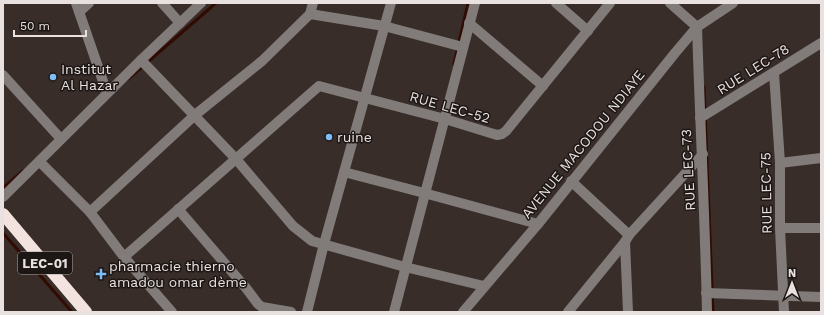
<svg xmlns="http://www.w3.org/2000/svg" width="824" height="315" viewBox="0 0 824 315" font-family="'Work Sans',sans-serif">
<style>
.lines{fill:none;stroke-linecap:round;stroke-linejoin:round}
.stream{stroke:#310b02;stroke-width:3}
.minor{stroke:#817b79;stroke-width:10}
.highway{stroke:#f3e3df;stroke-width:12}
.poi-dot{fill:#7dbef9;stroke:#1c1615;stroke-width:1.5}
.labels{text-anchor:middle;stroke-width:3;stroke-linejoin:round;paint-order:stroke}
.shield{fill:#1c1615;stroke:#aca4a2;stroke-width:1}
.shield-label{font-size:13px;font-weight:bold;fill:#e9e1df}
.poi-label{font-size:14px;fill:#e9e1df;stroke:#1c1615;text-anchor:start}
.street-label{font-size:14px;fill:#e9e1df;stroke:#1c1615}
</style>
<rect width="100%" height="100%" fill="#382d29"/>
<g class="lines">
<g class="stream">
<path d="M 454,64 L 468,3"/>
<path d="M 128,79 L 216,3"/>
<path d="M 704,87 L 713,312"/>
<path d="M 3,188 L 23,171"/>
<path d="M 3,233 L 72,312"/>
</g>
<g class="minor">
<path d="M 76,3 L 107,93"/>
<path d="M 162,3 L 180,23"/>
<path d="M 556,3 L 588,31"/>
<path d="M 670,3 L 697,27 C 700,122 705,217 707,312"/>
<path d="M 79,12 L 89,3"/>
<path d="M 310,14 L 384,26 L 463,47"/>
<path d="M 469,23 L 543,86"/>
<path d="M 141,60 L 236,159 L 293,226 L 312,241 L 405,267 L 484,286"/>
<path d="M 774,73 L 780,163 L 780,228 L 784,312"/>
<path d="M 3,75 L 61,139"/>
<path d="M 700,118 L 821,43"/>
<path d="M 40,162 L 90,212 L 124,257 L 172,312"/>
<path d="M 780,163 L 821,158"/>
<path d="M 344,172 L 424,193 L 538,224"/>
<path d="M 571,181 L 629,235"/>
<path d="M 3,197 L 141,60 L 201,3"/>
<path d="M 178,209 L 246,288 L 258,304 L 262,307 L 291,312"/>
<path d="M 90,212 L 195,115 L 262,61 L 310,14 L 313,3"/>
<path d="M 780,228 L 821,228"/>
<path d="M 625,242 L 628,312"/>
<path d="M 124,257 L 319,86 L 445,119 L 497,135 L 502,134 L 506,131 L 610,3"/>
<path d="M 706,293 L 821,297"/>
<path d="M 307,312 L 324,244 L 391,3"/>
<path d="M 394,312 L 475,3"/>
<path d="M 463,312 L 538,224 L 675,53 L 697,27 L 733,3"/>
<path d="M 568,312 L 625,242 L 629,235 L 703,154"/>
</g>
<path class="highway" d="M 3,214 L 86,312"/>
</g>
<g class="poi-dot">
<circle cx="53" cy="77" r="4"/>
<circle cx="329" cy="137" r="4"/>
<path d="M99 268h4v4h4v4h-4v4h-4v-4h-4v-4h4z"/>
</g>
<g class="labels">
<rect class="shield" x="18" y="252" width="54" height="22" rx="3"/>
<g class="shield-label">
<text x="45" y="268">LEC-01</text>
</g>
<g class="poi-label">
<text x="61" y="74">Institut<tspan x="61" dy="16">Al Hazar</tspan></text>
<text x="337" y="142">ruine</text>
<text x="109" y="271">pharmacie thierno<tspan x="109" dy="16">amadou omar dème</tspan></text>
</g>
<g class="street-label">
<text transform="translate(753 69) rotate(-32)" y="5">RUE LEC-78</text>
<text transform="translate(450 107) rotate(16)" y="5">RUE LEC-52</text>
<text transform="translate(583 144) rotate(-51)" y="5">AVENUE MACODOU NDIAYE</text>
<text transform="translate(688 170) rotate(-93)" y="5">RUE LEC-73</text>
<text transform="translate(766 193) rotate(-91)" y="5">RUE LEC-75</text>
</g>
</g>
<rect width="824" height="315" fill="none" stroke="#e9e1df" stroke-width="8"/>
<g transform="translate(792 283)" stroke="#1c1615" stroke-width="3" paint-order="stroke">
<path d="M0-3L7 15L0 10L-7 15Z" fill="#e9e1df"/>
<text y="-6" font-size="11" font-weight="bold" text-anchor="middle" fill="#e9e1df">N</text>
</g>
<path d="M14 30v6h72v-6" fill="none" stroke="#e9e1df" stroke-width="2"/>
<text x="20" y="30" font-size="12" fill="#e9e1df" stroke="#1c1615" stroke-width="3" paint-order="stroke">50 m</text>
</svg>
